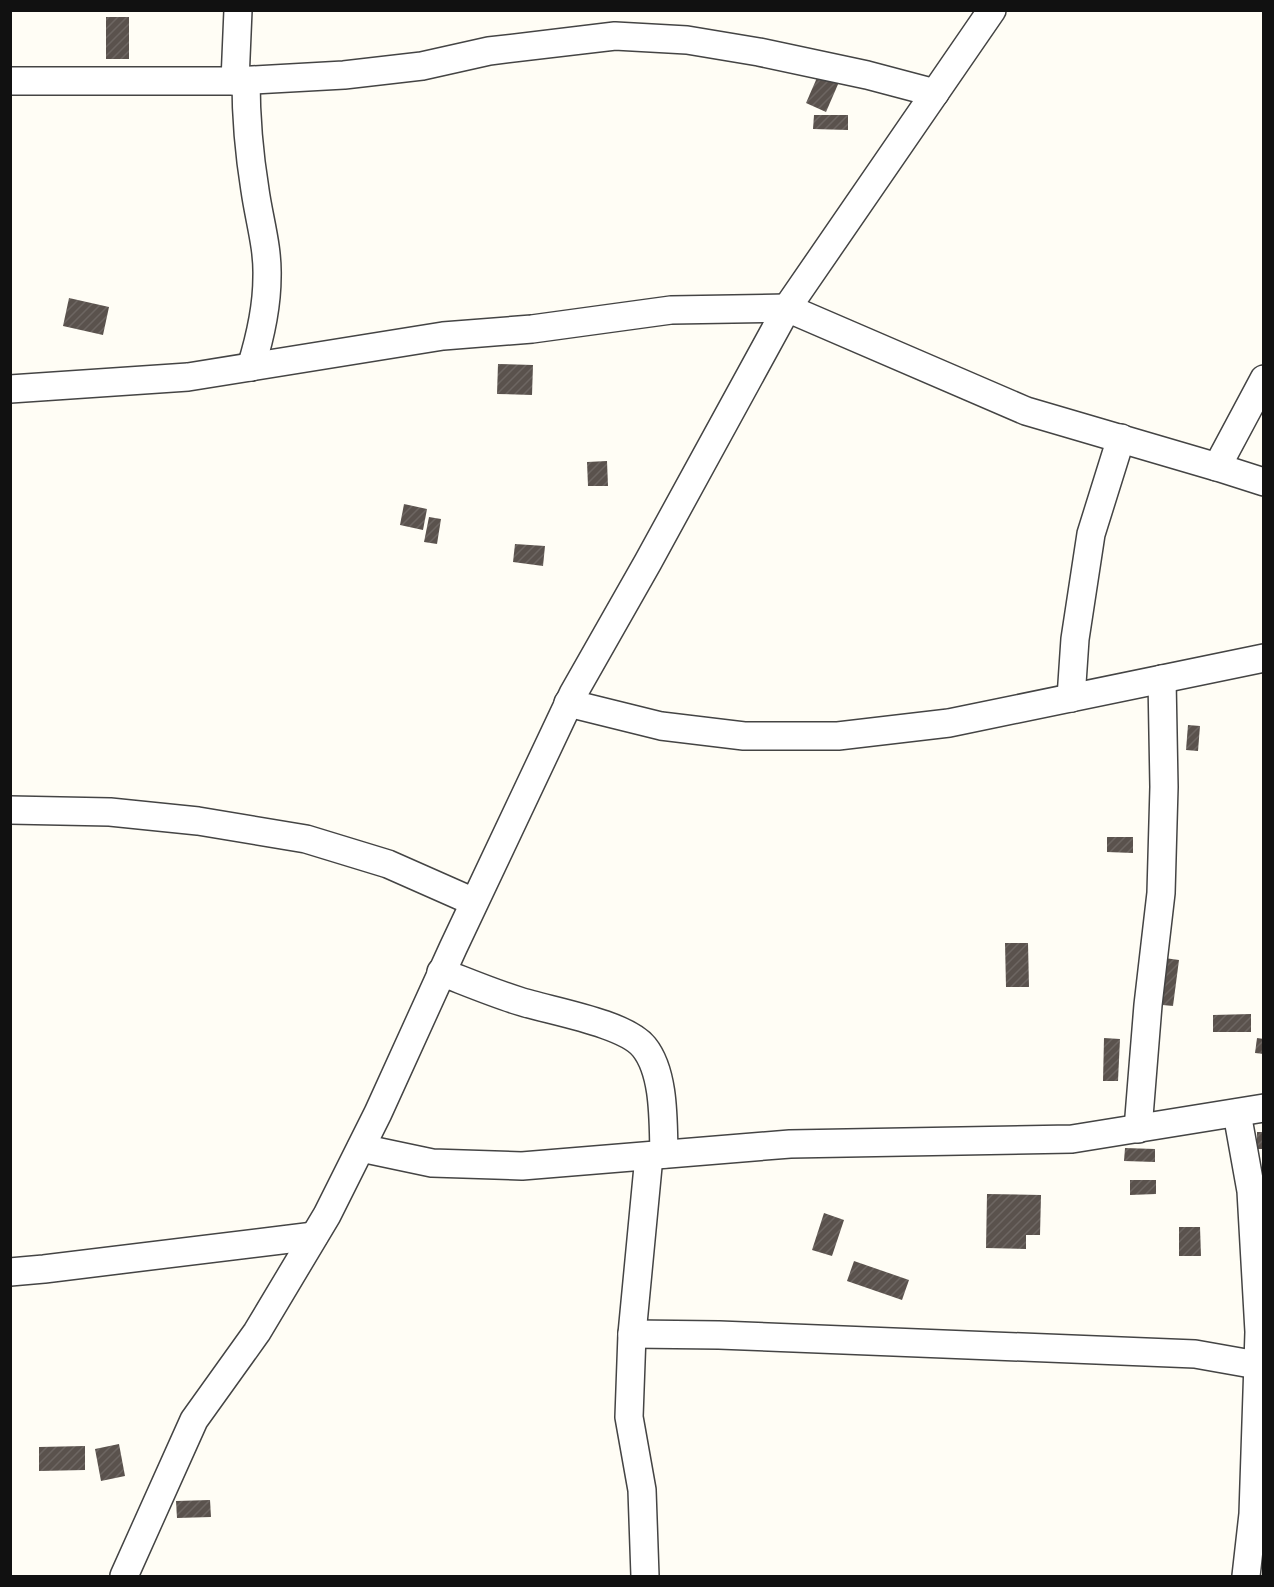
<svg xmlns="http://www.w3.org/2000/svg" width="1274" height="1587" viewBox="0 0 1274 1587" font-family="'PT Serif',serif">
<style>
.building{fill:url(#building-hatch)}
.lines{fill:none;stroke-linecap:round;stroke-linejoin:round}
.street-casing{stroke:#444;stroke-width:30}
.street{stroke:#fff;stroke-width:27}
</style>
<defs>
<pattern id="building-hatch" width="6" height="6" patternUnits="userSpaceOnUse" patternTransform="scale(1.5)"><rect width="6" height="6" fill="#5a524d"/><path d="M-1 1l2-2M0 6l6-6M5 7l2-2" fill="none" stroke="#6d6662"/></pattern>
</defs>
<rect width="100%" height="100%" fill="#fffdf5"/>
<g class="building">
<rect x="106" y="17" width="23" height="42"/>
<path d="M 819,73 L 839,82 L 826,112 L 806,103 Z"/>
<path d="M 814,115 L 848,115 L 848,130 L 813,129 Z"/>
<path d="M 69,298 L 109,307 L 103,335 L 63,326 Z"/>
<path d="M 498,364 L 533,365 L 532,395 L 497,394 Z"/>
<path d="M 607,461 L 608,486 L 588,486 L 587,462 Z"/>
<path d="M 404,504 L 427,509 L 423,530 L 400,525 Z"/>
<path d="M 429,517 L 441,519 L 437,544 L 424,542 Z"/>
<path d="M 515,544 L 545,546 L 543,566 L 513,562 Z"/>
<path d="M 1188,725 L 1200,726 L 1198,751 L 1186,750 Z"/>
<path d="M 1107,837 L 1133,837 L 1133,853 L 1107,852 Z"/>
<path d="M 1005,943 L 1028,943 L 1029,987 L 1006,987 Z"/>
<path d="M 1157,957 L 1179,960 L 1173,1006 L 1152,1004 Z"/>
<path d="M 1251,1014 L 1251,1032 L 1213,1032 L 1213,1015 Z"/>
<path d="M 1104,1038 L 1120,1039 L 1118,1081 L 1103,1081 Z"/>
<path d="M 1257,1038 L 1264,1039 L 1264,1054 L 1255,1053 Z"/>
<rect x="1257" y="1132" width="7" height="17"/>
<path d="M 1125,1148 L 1155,1149 L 1155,1162 L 1124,1161 Z"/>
<path d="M 1130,1180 L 1156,1180 L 1156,1194 L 1130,1195 Z"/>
<path d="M 987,1194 L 1041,1195 L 1040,1235 L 1026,1235 L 1026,1249 L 986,1248 Z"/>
<path d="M 824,1213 L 844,1220 L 832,1256 L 812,1250 Z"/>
<path d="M 1179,1227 L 1200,1227 L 1201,1256 L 1179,1256 Z"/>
<path d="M 854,1261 L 909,1280 L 902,1300 L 847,1281 Z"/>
<path d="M 119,1444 L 125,1476 L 101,1481 L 95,1449 Z"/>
<path d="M 85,1446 L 85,1470 L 39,1471 L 39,1447 Z"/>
<path d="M 210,1500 L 211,1517 L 177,1518 L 176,1501 Z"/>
</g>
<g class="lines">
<g class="street-casing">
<g id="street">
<path d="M 246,80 C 246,117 249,153 255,190 C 259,219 268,247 267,277 C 267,308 260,338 251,367"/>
<path d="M 10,81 L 235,81 L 344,75 L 422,66 L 489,51 L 615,36 L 687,40 L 759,52 L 867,75 L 935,93"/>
<path d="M 235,81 L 238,10"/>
<path d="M 10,389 L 188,377 L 443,336 L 532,329 L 671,310 L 787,308 L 1026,411 L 1217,467 L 1264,482"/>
<path d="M 1217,467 L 1264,379"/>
<path d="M 1071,698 L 1075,639 L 1091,534 L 1121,438"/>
<path d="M 568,703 L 661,726 L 744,736 L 838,736 L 949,723 L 1264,658"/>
<path d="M 10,810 L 110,812 L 198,821 L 306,839 L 388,864 L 474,902"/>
<path d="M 441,972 C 467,982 493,993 519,1001 C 550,1011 625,1023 644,1047 C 665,1073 663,1122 664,1154"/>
<path d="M 1237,1113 L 1251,1191 L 1259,1332 L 1253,1514 L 1246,1576"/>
<path d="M 1138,1129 L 1148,1005 L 1161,893 L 1164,787 L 1162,679"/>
<path d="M 361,1148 L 432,1163 L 522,1166 L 790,1144 L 1072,1139 L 1264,1108"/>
<path d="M 10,1272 L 44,1269 L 314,1236"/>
<path d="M 632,1334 L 719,1335 L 1195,1354 L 1257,1365"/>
<path d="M 124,1576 L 194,1420 L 257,1332 L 327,1215 L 378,1113 L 453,948 L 573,694 L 648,562 L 787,308 L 992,10"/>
<path d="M 645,1576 L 642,1490 L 629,1417 L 632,1334 L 649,1156"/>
</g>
</g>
<use href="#street" class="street"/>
</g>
<rect width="1274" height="1587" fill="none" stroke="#111111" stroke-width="24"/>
</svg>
